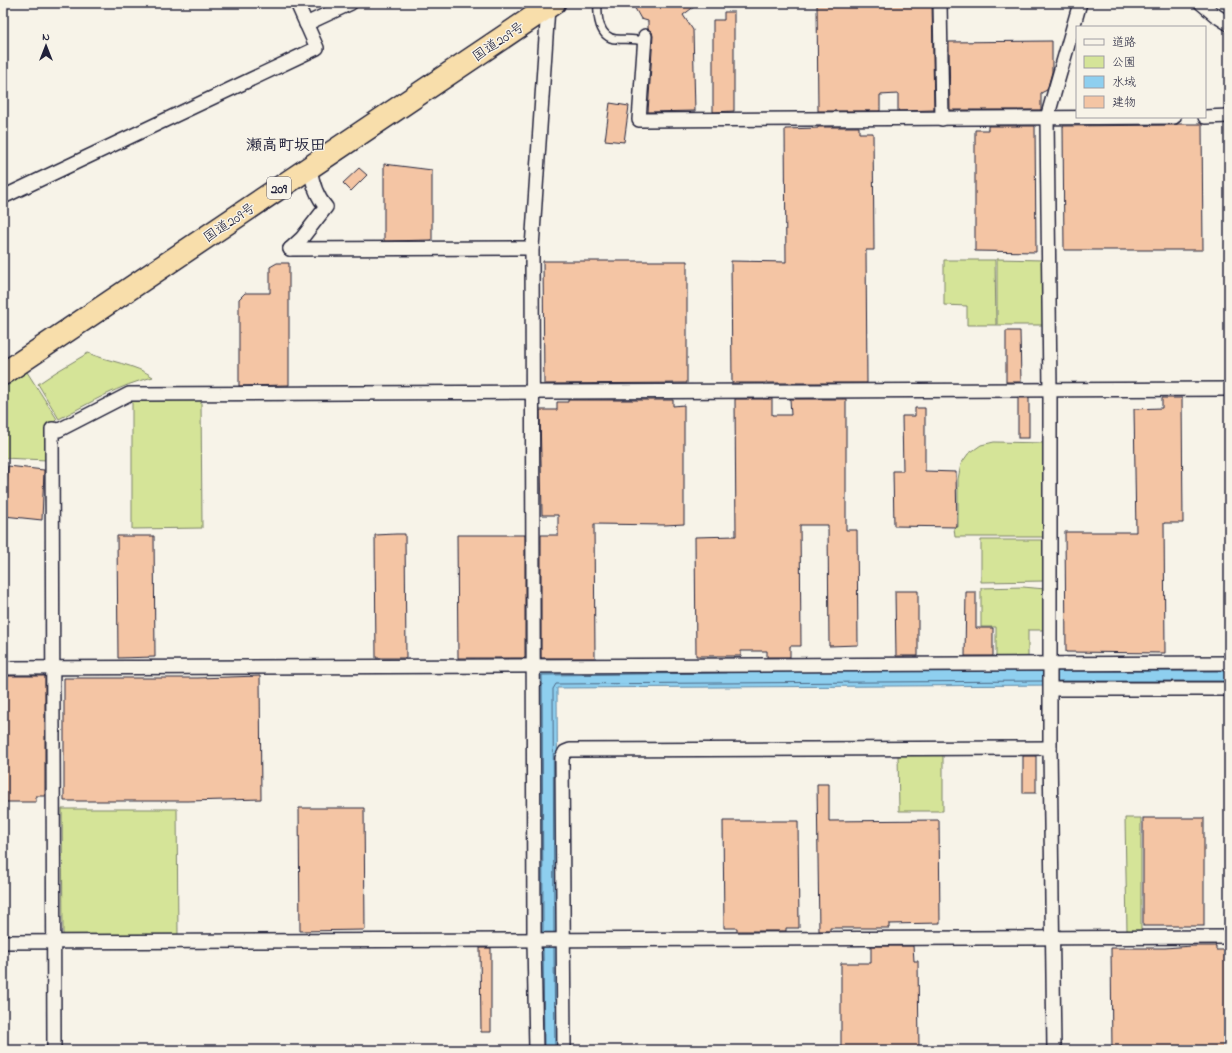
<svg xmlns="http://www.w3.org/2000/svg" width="1232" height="1053" viewBox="0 0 1232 1053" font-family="'Indie Flower','Klee One',sans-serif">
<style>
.green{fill:#d5e498;stroke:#7c836a}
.water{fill:#8ecfef;stroke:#638aa7}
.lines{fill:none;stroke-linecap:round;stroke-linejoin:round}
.shore{stroke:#4d6783;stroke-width:1}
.building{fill:#f4c5a4;stroke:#22223b}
.service-casing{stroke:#22223b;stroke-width:10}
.minor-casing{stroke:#22223b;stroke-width:16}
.trunk-casing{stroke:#22223b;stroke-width:25}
.service{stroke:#f7f3e8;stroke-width:7}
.minor{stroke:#f7f3e8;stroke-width:13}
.trunk{stroke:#f8deab;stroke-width:22}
.labels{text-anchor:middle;stroke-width:3;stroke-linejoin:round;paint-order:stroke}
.shield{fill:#f7f3e8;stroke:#62616f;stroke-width:1}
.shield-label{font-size:13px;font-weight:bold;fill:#22223b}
.street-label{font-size:14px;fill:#22223b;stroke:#f7f3e8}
.quarter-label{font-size:16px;font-weight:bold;fill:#22223b;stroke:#f7f3e8}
</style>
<rect width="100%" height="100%" fill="#f7f3e8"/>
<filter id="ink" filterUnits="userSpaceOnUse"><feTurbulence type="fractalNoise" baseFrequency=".025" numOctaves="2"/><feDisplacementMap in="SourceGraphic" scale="8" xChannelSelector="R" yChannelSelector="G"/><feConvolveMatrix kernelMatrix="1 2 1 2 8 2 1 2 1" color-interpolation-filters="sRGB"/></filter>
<g filter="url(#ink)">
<g class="green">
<path d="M 997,259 L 1042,260 L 1044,325 L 997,325 Z"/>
<path d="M 944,260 L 995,260 L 996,325 L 967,325 L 967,306 L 944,305 Z"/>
<path d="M 88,353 C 107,361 137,365 153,377 C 119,385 90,403 59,419 L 38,384 L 56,372 Z"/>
<path d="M 27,372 L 57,419 L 48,428 L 47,460 L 3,458 L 3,388 Z"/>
<path d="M 132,400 L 201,400 L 202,528 L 132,529 Z"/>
<path d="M 994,442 L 1046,443 L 1046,537 L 955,537 L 954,528 L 958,527 L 958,479 L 961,464 L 968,454 L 981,445 Z"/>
<path d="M 1227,531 L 1229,531 L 1229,659 L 1226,659 Z"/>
<path d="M 981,540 L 1046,540 L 1045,581 L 981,582 Z"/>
<path d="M 1023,587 L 1045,589 L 1047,630 L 1028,630 L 1028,659 L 996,659 L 996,627 L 981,627 L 981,588 Z"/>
<path d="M 943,753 L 943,811 L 899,811 L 898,754 Z"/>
<path d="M 62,809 L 177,809 L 178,937 L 63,938 Z"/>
<path d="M 1125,818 L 1141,818 L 1141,932 L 1127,932 Z"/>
</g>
<path class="water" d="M 1229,668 L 1229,684 L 557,688 L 559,1050 L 540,1050 L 538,673 L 540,670 Z"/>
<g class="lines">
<g class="shore">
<path d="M 1058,671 L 1229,671"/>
<path d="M 1058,681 L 1229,681"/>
<path d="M 543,932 L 542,675 L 726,673"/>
<path d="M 554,932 L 553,689 L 556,684 L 1042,681"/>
<path d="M 543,947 L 544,1050"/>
<path d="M 554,947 L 555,1050"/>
</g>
</g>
<g class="building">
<path d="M 632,3 L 699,3 L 683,15 L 693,30 L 695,111 L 648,112 L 653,36 L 652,32 L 648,29 L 648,21 L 641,19 Z"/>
<path d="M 817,3 L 932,3 L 934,110 L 898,111 L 898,94 L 880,95 L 880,111 L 818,111 Z"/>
<path d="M 724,12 L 734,12 L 734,111 L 713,112 L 713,20 L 724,20 Z"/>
<path d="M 1052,41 L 1052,72 L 1047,90 L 1041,93 L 1041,110 L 950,110 L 949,42 Z"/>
<path d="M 610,103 L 629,106 L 624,142 L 605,140 Z"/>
<path d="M 1178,124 L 1202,124 L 1203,250 L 1064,250 L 1063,126 L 1174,125 Z"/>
<path d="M 988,126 L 1035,126 L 1036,252 L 975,251 L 975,130 L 988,130 Z"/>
<path d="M 818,127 L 859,127 L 859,133 L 873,133 L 874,250 L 866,250 L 867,383 L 732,383 L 731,261 L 786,262 L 785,129 L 818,128 Z"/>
<path d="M 384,164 L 432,170 L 432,240 L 384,241 Z"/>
<path d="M 359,168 L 367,175 L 351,191 L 343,183 Z"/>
<path d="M 543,261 L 687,261 L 687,383 L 544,384 Z"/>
<path d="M 277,263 L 289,263 L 289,385 L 239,386 L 239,299 L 245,293 L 270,293 L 270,267 Z"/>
<path d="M 1006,331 L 1020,331 L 1021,382 L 1006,382 Z"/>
<rect x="1018" y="398" width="11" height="40"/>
<path d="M 1162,398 L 1182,398 L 1183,523 L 1164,523 L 1165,653 L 1066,652 L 1065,532 L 1136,532 L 1134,409 L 1162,408 Z"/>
<path d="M 735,399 L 772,399 L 772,415 L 791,415 L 790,399 L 846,399 L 846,530 L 857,530 L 858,645 L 829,646 L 828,525 L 800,525 L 801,646 L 790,646 L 790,657 L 767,657 L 767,651 L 741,651 L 741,656 L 696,656 L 695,537 L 736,536 Z"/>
<path d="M 568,400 L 673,400 L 673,406 L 684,405 L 684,524 L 664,525 L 594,524 L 595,658 L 541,658 L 541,535 L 558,535 L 558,515 L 542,515 L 540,410 L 557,410 L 557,402 L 568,402 Z"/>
<path d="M 915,408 L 925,408 L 925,471 L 956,472 L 957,527 L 894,526 L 893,471 L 903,471 L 902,416 L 915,416 Z"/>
<path d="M 8,466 L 44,470 L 42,520 L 4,516 Z"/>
<path d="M 396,534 L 405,534 L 406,658 L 376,658 L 375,535 Z"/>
<path d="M 457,535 L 525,535 L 525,658 L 458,658 Z"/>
<path d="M 117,536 L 154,536 L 155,657 L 118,658 Z"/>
<path d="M 895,591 L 918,591 L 918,656 L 896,656 Z"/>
<path d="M 966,592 L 976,592 L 976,628 L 993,628 L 993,656 L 965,656 Z"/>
<path d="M 3,676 L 45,676 L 45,796 L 36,796 L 36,802 L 3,802 Z"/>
<path d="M 260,676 L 261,799 L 188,801 L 64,801 L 64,678 L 198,678 Z"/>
<rect x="1023" y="756" width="13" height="37"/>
<path d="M 817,784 L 829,784 L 829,821 L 939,820 L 940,923 L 889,924 L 889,928 L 830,928 L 830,931 L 819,931 Z"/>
<path d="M 299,808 L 364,808 L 365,930 L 300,931 Z"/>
<rect x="1143" y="818" width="61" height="108"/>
<path d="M 723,821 L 798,821 L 799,928 L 786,928 L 786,931 L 737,931 L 737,928 L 724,928 Z"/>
<path d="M 871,946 L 913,946 L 914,961 L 918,961 L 919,1050 L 841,1050 L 841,963 L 871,963 Z"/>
<path d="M 1192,946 L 1216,946 L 1216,950 L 1228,950 L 1229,1050 L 1112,1050 L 1111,948 L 1165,948 Z"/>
<path d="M 480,948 L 491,948 L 491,1032 L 481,1032 Z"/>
</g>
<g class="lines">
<g class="service-casing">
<path id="service" d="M 598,3 C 597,16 599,38 616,39 C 626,40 635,38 644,42"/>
</g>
<g class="minor-casing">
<g id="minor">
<path d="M 940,3 L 942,119"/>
<path d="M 1201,3 L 1215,15 L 1229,24"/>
<path d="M 306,24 L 351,3"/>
<path d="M 645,36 L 639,120 L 1174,117"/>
<path d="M 1205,117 L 1229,116"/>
<path d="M 3,197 L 317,48 L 297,3"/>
<path d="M 290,249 L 532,248"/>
<path d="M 290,249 L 302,238 L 326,207 C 316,196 312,182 310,167"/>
<path d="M 3,668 L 1229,663"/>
<path d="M 1051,689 L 1229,689"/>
<path d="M 3,942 L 1229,937"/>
<path d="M 54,1050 L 52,429 L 59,430 L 129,394 L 1229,389"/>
<path d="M 536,1050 L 534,940 L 532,248 L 548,7"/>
<path d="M 564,1050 L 562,758 L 565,752 L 570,750 L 1050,748"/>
<path d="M 1054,1050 L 1050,748 L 1050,390 L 1047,118 L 1080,3"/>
</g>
</g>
<g class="trunk-casing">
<path id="trunk" d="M 3,374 L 554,3"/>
</g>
<use href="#service" class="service"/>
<use href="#minor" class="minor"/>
<use href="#trunk" class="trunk"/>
</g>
</g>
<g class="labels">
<rect class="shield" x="267" y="177" width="24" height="22" rx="3"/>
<g class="shield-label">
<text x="279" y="193">209</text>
</g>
<g class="street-label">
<text transform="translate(498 41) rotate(-34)" y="5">国道209号</text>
<text transform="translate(229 222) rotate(-34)" y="5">国道209号</text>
</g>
<g class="quarter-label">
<text x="286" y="150">瀬高町坂田</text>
</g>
</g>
<rect width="1232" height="1053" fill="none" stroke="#f7f3e8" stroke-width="16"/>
<rect x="8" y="8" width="1216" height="1037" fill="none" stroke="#22223b" stroke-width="1.5" filter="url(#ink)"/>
<rect x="1076" y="26" width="130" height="92" fill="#f7f3e8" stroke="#a29fa3"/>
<rect x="1084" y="39" width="20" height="6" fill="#f7f3e8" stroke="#a29fa3"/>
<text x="1112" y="46" font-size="12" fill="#22223b">道路</text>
<rect x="1084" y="56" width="20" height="12" fill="#d5e498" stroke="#a29fa3"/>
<text x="1112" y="66" font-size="12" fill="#22223b">公園</text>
<rect x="1084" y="76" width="20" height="12" fill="#8ecfef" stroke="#a29fa3"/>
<text x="1112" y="86" font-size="12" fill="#22223b">水域</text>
<rect x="1084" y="96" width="20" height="12" fill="#f4c5a4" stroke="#a29fa3"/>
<text x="1112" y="106" font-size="12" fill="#22223b">建物</text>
<g transform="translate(46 46)" stroke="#f7f3e8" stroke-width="3" paint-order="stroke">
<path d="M0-3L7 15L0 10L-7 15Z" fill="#22223b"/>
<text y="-6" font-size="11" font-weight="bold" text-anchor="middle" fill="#22223b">N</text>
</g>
</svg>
